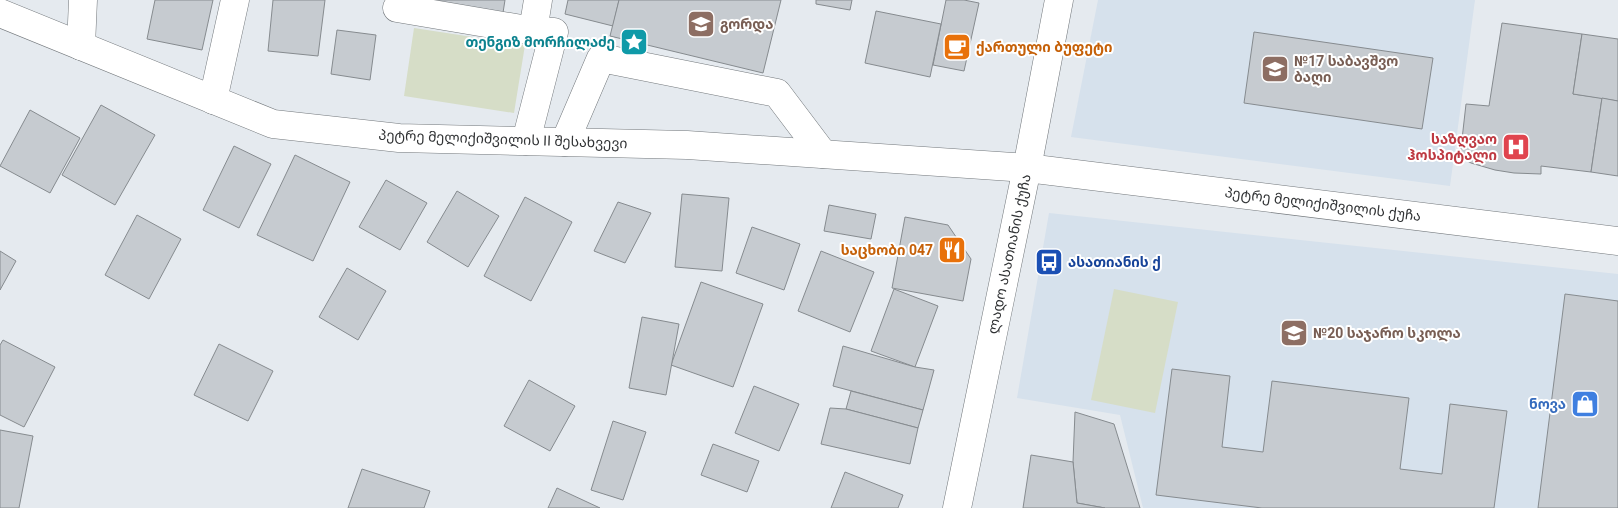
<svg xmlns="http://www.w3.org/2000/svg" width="1618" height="508" viewBox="0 0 1618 508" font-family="Roboto,'Noto Sans Georgian',sans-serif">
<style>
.built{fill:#d6e1ec}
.park{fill:#d6ddc7}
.building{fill:#c6cbd0;stroke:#868b8f}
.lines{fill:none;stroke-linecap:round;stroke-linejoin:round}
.minor-casing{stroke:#73787c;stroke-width:29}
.minor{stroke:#fff;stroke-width:28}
.labels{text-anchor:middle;stroke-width:4;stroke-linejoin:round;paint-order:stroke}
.education-label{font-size:14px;font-weight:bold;fill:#785e54;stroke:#fff;text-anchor:start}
.culture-label{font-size:14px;font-weight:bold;fill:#0d838f;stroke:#fff;text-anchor:end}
.food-label{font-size:14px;font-weight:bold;fill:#c56008;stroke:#fff;text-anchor:start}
.street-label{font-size:14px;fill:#313335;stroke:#fff}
.health-label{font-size:14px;font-weight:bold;fill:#be3a42;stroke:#fff;text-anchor:end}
.transit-label{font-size:14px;font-weight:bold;fill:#164399;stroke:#fff;text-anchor:start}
.shop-label{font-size:14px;font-weight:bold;fill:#366cbe;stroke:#fff;text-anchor:end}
</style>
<rect width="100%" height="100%" fill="#e5eaef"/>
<g class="built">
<path d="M 1098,0 L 1475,0 L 1450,186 L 1071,137 Z"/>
<path d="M 1049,213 L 1618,274 L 1618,508 L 1143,508 L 1120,415 L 1017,398 Z"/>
</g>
<g class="park">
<path d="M 414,28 L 525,45 L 514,113 L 404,96 Z"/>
<path d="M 1114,289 L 1178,302 L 1155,413 L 1091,400 Z"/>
</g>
<g class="building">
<path d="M 155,0 L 213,0 L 202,50 L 147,39 Z"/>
<path d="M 273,0 L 325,0 L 318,56 L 268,51 Z"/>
<path d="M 422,0 L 505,0 L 502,19 Z"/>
<path d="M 568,0 L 619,0 L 613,26 L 565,14 Z"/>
<path d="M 619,0 L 781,0 L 763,73 L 610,36 Z"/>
<path d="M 816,0 L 852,0 L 850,10 L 816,4 Z"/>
<path d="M 946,0 L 964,0 L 979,3 L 964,71 L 933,65 Z"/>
<path d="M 876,11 L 941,24 L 930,77 L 865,63 Z"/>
<path d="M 1502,23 L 1582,34 L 1573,94 L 1602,98 L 1591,172 L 1541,166 L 1541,174 L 1514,173 L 1495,170 L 1471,163 L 1460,157 L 1466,104 L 1489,106 Z"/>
<path d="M 337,30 L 376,35 L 370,80 L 331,74 Z"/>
<path d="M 1254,32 L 1433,58 L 1422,129 L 1244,103 Z"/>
<path d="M 1582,34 L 1618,39 L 1618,101 L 1573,94 Z"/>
<path d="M 1602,98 L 1618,101 L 1618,176 L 1591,172 Z"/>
<path d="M 101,105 L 155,135 L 115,205 L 62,175 Z"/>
<path d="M 30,110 L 80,138 L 50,193 L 0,166 Z"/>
<path d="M 234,146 L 271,164 L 239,228 L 203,210 Z"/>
<path d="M 295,155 L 350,182 L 313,261 L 257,235 Z"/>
<path d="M 386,180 L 427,203 L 400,250 L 359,227 Z"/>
<path d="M 457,191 L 499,216 L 468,267 L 427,242 Z"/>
<path d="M 682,194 L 729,198 L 722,271 L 675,267 Z"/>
<path d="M 525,197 L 572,222 L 531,301 L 484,276 Z"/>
<path d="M 618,202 L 651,213 L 625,263 L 594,251 Z"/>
<path d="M 829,205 L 876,214 L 871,239 L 824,231 Z"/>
<path d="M 137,215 L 181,239 L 149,299 L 105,275 Z"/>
<path d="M 905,217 L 948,225 L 971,259 L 963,301 L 892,288 Z"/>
<path d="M 752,227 L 800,244 L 784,290 L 736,273 Z"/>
<path d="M 0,251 L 16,261 L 0,290 Z"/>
<path d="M 821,251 L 874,272 L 850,332 L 798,311 Z"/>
<path d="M 347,268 L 386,291 L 358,340 L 319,317 Z"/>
<path d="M 701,282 L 763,304 L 733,387 L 671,365 Z"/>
<path d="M 894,289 L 938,306 L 915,367 L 871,351 Z"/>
<path d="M 1565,294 L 1618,301 L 1618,508 L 1538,508 Z"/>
<path d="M 642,317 L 679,324 L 666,395 L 629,388 Z"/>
<path d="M 3,340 L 55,367 L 24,427 L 0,415 L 0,345 Z"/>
<path d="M 219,344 L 273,371 L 248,421 L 194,395 Z"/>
<path d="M 843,346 L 915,367 L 934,370 L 923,410 L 833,386 Z"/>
<path d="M 1172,369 L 1230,376 L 1222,447 L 1263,452 L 1272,381 L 1409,398 L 1400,469 L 1442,474 L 1450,404 L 1507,411 L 1494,508 L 1262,508 L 1156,495 Z"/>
<path d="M 529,380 L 575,406 L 550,451 L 504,426 Z"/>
<path d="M 754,386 L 799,404 L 779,451 L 735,433 Z"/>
<path d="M 851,391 L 923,410 L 918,428 L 846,409 Z"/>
<path d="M 830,408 L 846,409 L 918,428 L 910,464 L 821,444 Z"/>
<path d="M 1075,412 L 1114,424 L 1140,508 L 1105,508 L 1077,503 L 1073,462 Z"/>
<path d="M 613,421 L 646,432 L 623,500 L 591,490 Z"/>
<path d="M 0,430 L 33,436 L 19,508 L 0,508 Z"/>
<path d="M 713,444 L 759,461 L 747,492 L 701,475 Z"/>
<path d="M 1031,455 L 1073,462 L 1077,503 L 1105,508 L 1023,508 Z"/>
<path d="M 362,469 L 430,491 L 424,508 L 348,508 Z"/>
<path d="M 845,472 L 903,495 L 898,508 L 831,508 Z"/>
<path d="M 557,488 L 600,508 L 548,508 Z"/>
</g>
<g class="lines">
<g class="minor-casing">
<g id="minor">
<path d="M 397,8 L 533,31 L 538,0"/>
<path d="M 0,13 L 273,124 L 399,138 L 687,145 L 1027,168 L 1618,241"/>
<path d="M 81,46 L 83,0"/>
<path d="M 213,100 L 235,0"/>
<path d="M 526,141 L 554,32 L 533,31"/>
<path d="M 565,142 L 601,58 L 777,93 L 823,154"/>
<path d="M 957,508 L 1027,168 L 1059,0"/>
</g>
</g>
<use href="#minor" class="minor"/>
</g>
<defs>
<g id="school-square" transform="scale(1.4375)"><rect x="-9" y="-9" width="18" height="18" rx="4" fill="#8d6e63" stroke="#fff"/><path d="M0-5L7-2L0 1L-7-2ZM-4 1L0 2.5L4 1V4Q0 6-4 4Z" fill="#fff"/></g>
<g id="sight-square" transform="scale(1.4375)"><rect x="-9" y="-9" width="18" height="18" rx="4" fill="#0f9aa8" stroke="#fff"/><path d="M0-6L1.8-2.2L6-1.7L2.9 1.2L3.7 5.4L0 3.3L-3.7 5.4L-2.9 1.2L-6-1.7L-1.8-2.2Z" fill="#fff"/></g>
<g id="cafe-square" transform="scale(1.4375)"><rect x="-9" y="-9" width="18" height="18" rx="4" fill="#e8710a" stroke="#fff"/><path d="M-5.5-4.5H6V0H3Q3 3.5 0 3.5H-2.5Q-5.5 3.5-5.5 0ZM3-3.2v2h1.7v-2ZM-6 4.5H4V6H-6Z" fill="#fff"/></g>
<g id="hospital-square" transform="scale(1.4375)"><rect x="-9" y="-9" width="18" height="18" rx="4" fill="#e0444e" stroke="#fff"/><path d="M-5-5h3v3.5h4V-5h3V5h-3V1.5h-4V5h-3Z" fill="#fff"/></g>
<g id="restaurant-square" transform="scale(1.4375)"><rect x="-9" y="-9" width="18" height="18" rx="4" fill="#e8710a" stroke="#fff"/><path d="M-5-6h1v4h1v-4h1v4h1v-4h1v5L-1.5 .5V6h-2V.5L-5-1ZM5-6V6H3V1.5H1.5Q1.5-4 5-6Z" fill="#fff"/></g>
<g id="bus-square" transform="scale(1.4375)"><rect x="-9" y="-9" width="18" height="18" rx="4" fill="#1a4fb4" stroke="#fff"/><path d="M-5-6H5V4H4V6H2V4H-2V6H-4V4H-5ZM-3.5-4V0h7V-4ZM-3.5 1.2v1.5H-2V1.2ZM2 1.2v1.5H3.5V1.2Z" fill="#fff"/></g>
<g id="shop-square" transform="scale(1.4375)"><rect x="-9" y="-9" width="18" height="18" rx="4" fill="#3f7fe0" stroke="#fff"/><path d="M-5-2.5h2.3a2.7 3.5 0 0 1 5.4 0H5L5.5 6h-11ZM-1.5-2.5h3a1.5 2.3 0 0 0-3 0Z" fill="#fff"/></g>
</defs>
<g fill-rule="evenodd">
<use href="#school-square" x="701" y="24"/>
<use href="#sight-square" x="634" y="42"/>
<use href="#cafe-square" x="957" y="47"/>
<use href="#school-square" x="1275" y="69"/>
<use href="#hospital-square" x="1516" y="147"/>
<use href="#restaurant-square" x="952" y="250"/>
<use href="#bus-square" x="1049" y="262"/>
<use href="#school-square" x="1294" y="333"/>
<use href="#shop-square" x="1585" y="404"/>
</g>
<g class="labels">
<g class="education-label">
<text x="720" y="29">გორდა</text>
<text x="1294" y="66">№17 საბავშვო<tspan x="1294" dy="16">ბაღი</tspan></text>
<text x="1313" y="338">№20 საჯარო სკოლა</text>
</g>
<g class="culture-label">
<text x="615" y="47">თენგიზ მორჩილაძე</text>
</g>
<g class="food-label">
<text x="976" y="52">ქართული ბუფეტი</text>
<text x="933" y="255" text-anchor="end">საცხობი 047</text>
</g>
<g class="street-label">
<text transform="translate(503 139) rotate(2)" y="5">პეტრე მელიქიშვილის II შესახვევი</text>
<text transform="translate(1323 204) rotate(7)" y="5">პეტრე მელიქიშვილის ქუჩა</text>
<text transform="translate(1009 254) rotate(-78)" y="5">ლადო ასათიანის ქუჩა</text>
</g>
<g class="health-label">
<text x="1497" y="144">საზღვაო<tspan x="1497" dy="16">ჰოსპიტალი</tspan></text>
</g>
<g class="transit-label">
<text x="1068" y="267">ასათიანის ქ</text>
</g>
<g class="shop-label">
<text x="1566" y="409">ნოვა</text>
</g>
</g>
</svg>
